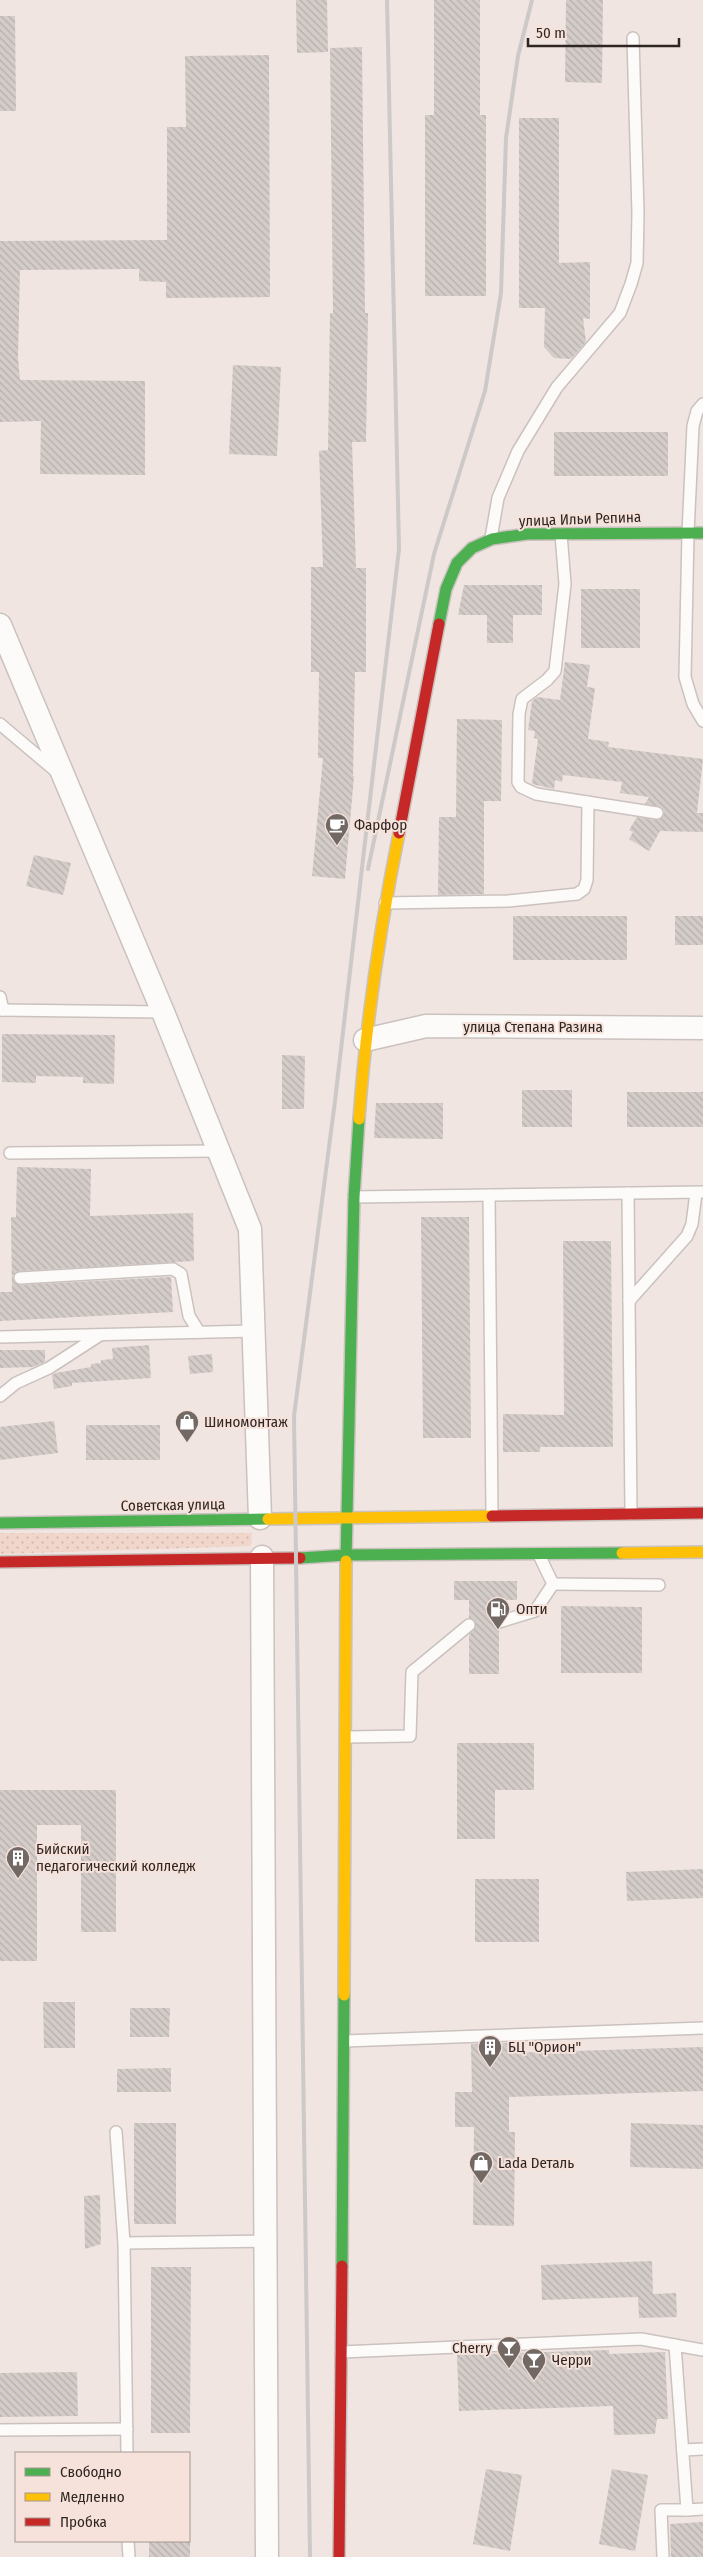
<svg xmlns="http://www.w3.org/2000/svg" width="703" height="2557" viewBox="0 0 703 2557" font-family="'Fira Sans Condensed',sans-serif">
<style>
.grass{fill:url(#grass-dots)}
.building{fill:url(#building-back-hatch)}
.lines{fill:none;stroke-linecap:round;stroke-linejoin:round}
.lane-casing{stroke:#cac2be;stroke-width:14}
.street-casing{stroke:#cac2be;stroke-width:25}
.fast-casing{stroke:#cac2be;stroke-width:14}
.slow-casing{stroke:#cac2be;stroke-width:14}
.jam-casing{stroke:#cac2be;stroke-width:14}
.lane{stroke:#fdfbfa;stroke-width:11}
.street{stroke:#fdfbfa;stroke-width:22}
.fast{stroke:#4caf50;stroke-width:11}
.slow{stroke:#ffc107;stroke-width:11}
.jam{stroke:#c62828;stroke-width:11}
.rail{stroke:#ccc9c8;stroke-width:4}
.labels{text-anchor:middle;stroke-width:4;stroke-linejoin:round;paint-order:stroke}
.street-label{font-size:15px;fill:#2e2623;stroke:#f6e2da}
.poi-label{font-size:15px;fill:#2e2623;stroke:#f6e2da;text-anchor:start}
</style>
<defs>
<pattern id="grass-dots" width="8" height="8" patternUnits="userSpaceOnUse" patternTransform="scale(1.25)"><rect width="8" height="8" fill="#f1d6cb"/><path d="M2 2h.1M6 6h.1" fill="none" stroke="#cfb8ae" stroke-width="1.8" stroke-linecap="round"/></pattern>
<pattern id="building-back-hatch" width="6" height="6" patternUnits="userSpaceOnUse" patternTransform="scale(1.25)"><rect width="6" height="6" fill="#d4ccc8"/><path d="M-1 5l2 2M0 0l6 6M5-1l2 2" fill="none" stroke="#b6afac"/></pattern>
</defs>
<rect width="100%" height="100%" fill="#f0e5e0"/>
<path class="grass" d="M 0,1533 L 252,1533 L 251,1546 L 0,1554 Z"/>
<g class="building">
<path d="M 296,0 L 327,0 L 328,52 L 297,53 Z"/>
<path d="M 434,0 L 480,0 L 480,115 L 486,115 L 486,296 L 425,296 L 425,115 L 434,115 Z"/>
<path d="M 566,0 L 603,0 L 602,83 L 565,82 Z"/>
<path d="M 0,16 L 15,16 L 16,111 L 0,111 Z"/>
<path d="M 362,47 L 365,313 L 368,313 L 366,442 L 352,442 L 356,568 L 366,568 L 366,672 L 355,672 L 353,776 L 354,776 L 345,879 L 312,876 L 323,758 L 318,758 L 319,672 L 311,672 L 311,567 L 323,567 L 319,451 L 328,450 L 330,313 L 333,313 L 330,48 Z"/>
<path d="M 269,55 L 270,297 L 166,298 L 166,282 L 139,281 L 139,269 L 20,270 L 18,358 L 20,380 L 145,381 L 145,475 L 40,474 L 41,421 L 0,422 L 0,241 L 167,240 L 167,127 L 186,127 L 185,56 Z"/>
<path d="M 519,118 L 559,118 L 559,263 L 590,262 L 590,319 L 583,318 L 586,342 L 571,359 L 554,358 L 544,347 L 545,308 L 519,308 Z"/>
<path d="M 233,365 L 281,367 L 277,456 L 229,454 Z"/>
<rect x="554" y="432" width="114" height="44"/>
<path d="M 464,585 L 542,585 L 542,615 L 513,615 L 513,643 L 487,643 L 487,615 L 458,615 Z"/>
<rect x="581" y="589" width="59" height="59"/>
<path d="M 565,662 L 590,665 L 587,687 L 595,688 L 588,739 L 609,742 L 608,747 L 703,759 L 697,813 L 703,813 L 703,832 L 660,831 L 649,851 L 629,839 L 633,832 L 629,830 L 637,817 L 656,820 L 663,817 L 664,811 L 661,807 L 645,804 L 649,797 L 620,793 L 622,782 L 563,775 L 562,782 L 555,780 L 554,789 L 532,784 L 538,739 L 534,738 L 535,731 L 528,730 L 532,701 L 537,697 L 560,700 Z"/>
<path d="M 457,719 L 502,720 L 501,801 L 484,801 L 484,894 L 438,895 L 439,817 L 456,817 Z"/>
<path d="M 34,855 L 71,863 L 63,895 L 26,886 Z"/>
<rect x="513" y="916" width="114" height="44"/>
<rect x="675" y="916" width="28" height="29"/>
<path d="M 2,1034 L 115,1035 L 114,1084 L 83,1083 L 83,1077 L 36,1076 L 36,1083 L 2,1082 Z"/>
<path d="M 282,1055 L 305,1056 L 304,1109 L 282,1109 Z"/>
<rect x="522" y="1090" width="50" height="37"/>
<rect x="627" y="1092" width="76" height="35"/>
<path d="M 376,1103 L 443,1103 L 443,1139 L 374,1138 Z"/>
<path d="M 17,1167 L 91,1169 L 90,1216 L 193,1213 L 194,1261 L 20,1271 L 13,1275 L 14,1282 L 20,1285 L 171,1277 L 173,1312 L 0,1321 L 0,1292 L 12,1292 L 11,1217 L 16,1217 Z"/>
<path d="M 421,1217 L 469,1217 L 471,1438 L 423,1438 Z"/>
<path d="M 563,1241 L 611,1241 L 613,1447 L 540,1447 L 540,1452 L 503,1452 L 503,1414 L 564,1415 Z"/>
<path d="M 149,1345 L 151,1378 L 72,1383 L 72,1386 L 54,1389 L 52,1375 L 56,1373 L 91,1367 L 91,1364 L 101,1363 L 101,1360 L 113,1359 L 112,1348 Z"/>
<path d="M 0,1350 L 45,1350 L 45,1362 L 33,1367 L 0,1368 Z"/>
<path d="M 212,1354 L 213,1372 L 190,1374 L 188,1356 Z"/>
<path d="M 54,1421 L 58,1453 L 0,1460 L 0,1427 Z"/>
<rect x="86" y="1425" width="74" height="35"/>
<path d="M 454,1581 L 517,1581 L 517,1600 L 499,1600 L 499,1614 L 492,1621 L 494,1627 L 499,1629 L 499,1674 L 469,1674 L 469,1635 L 476,1624 L 474,1620 L 469,1618 L 469,1600 L 454,1600 Z"/>
<path d="M 561,1606 L 642,1607 L 642,1673 L 561,1673 Z"/>
<path d="M 457,1743 L 534,1743 L 534,1790 L 495,1790 L 495,1839 L 457,1839 Z"/>
<path d="M 0,1790 L 116,1790 L 116,1932 L 81,1932 L 81,1825 L 37,1825 L 37,1961 L 0,1961 Z"/>
<path d="M 703,1869 L 703,1898 L 627,1901 L 626,1872 Z"/>
<rect x="475" y="1879" width="64" height="63"/>
<path d="M 43,2002 L 75,2002 L 75,2048 L 44,2048 Z"/>
<path d="M 130,2008 L 170,2008 L 169,2037 L 130,2037 Z"/>
<path d="M 508,2043 L 508,2053 L 703,2047 L 703,2091 L 509,2097 L 509,2132 L 515,2132 L 514,2226 L 473,2225 L 474,2127 L 455,2127 L 455,2092 L 472,2092 L 471,2044 Z"/>
<path d="M 171,2068 L 171,2092 L 117,2092 L 117,2069 Z"/>
<rect x="134" y="2123" width="42" height="101"/>
<path d="M 631,2123 L 703,2125 L 703,2169 L 630,2167 Z"/>
<path d="M 100,2195 L 101,2244 L 85,2249 L 84,2196 Z"/>
<path d="M 652,2261 L 653,2294 L 676,2293 L 677,2317 L 639,2318 L 638,2297 L 542,2300 L 541,2265 Z"/>
<path d="M 151,2267 L 191,2267 L 190,2433 L 151,2433 Z"/>
<path d="M 609,2350 L 609,2354 L 665,2352 L 668,2419 L 657,2419 L 655,2434 L 614,2435 L 613,2406 L 459,2411 L 457,2355 Z"/>
<path d="M 77,2372 L 78,2416 L 0,2417 L 0,2373 Z"/>
<path d="M 486,2469 L 522,2475 L 510,2551 L 473,2544 Z"/>
<path d="M 612,2469 L 648,2475 L 635,2551 L 599,2544 Z"/>
<path d="M 703,2522 L 703,2557 L 671,2557 L 670,2524 Z"/>
<rect x="149" y="2541" width="41" height="16"/>
</g>
<g class="lines">
<g class="lane-casing">
<g id="lane">
<path d="M 703,404 L 697,411 L 693,426 L 688,533 L 685,677 L 693,704 L 703,721"/>
<path d="M 561,534 L 565,584 L 555,671 L 547,680 L 522,699 L 519,714 L 518,782 L 521,787 L 536,794 L 657,813"/>
<path d="M 491,538 L 498,498 L 518,451 L 557,387 L 620,313 L 631,284 L 637,263 L 638,213 L 633,38"/>
<path d="M 0,724 L 58,773"/>
<path d="M 385,903 L 508,901 L 577,894 L 584,889 L 587,880 L 588,802"/>
<path d="M 0,997 L 3,1010"/>
<path d="M 0,1010 L 163,1012"/>
<path d="M 10,1153 L 218,1151"/>
<path d="M 628,1193 L 631,1514"/>
<path d="M 489,1195 L 492,1515"/>
<path d="M 354,1197 L 703,1192"/>
<path d="M 20,1278 L 173,1269 L 181,1274 L 189,1316 L 199,1332"/>
<path d="M 629,1301 L 687,1236 L 692,1224 L 696,1193"/>
<path d="M 0,1337 L 254,1331"/>
<path d="M 0,1396 L 16,1383 L 49,1368 L 100,1335"/>
<path d="M 553,1584 L 659,1585"/>
<path d="M 499,1622 L 535,1611 L 553,1584 L 539,1555"/>
<path d="M 347,1737 L 410,1736 L 412,1672 L 469,1625"/>
<path d="M 344,2041 L 703,2028"/>
<path d="M 116,2132 L 124,2243 L 127,2453"/>
<path d="M 124,2243 L 266,2241"/>
<path d="M 675,2345 L 687,2510 L 703,2509"/>
<path d="M 341,2352 L 641,2339 L 703,2350"/>
<path d="M 0,2430 L 127,2429"/>
<path d="M 683,2450 L 703,2449"/>
<path d="M 128,2541 L 129,2557"/>
<path d="M 663,2557 L 661,2510 L 687,2510"/>
</g>
</g>
<g class="street-casing">
<g id="street">
<path d="M 0,625 L 163,1012 L 250,1229 L 260,1518"/>
<path d="M 365,1040 L 426,1026 L 703,1028"/>
<path d="M 262,1557 L 267,2557"/>
</g>
</g>
<g class="fast-casing">
<g id="fast">
<path d="M 439,624 L 446,589 L 457,563 L 472,548 L 492,539 L 527,534 L 703,533"/>
<path d="M 0,1523 L 268,1519"/>
<path d="M 300,1558 L 346,1555 L 622,1553"/>
<path d="M 346,1561 L 354,1197 L 359,1119"/>
<path d="M 342,2266 L 344,1995"/>
</g>
</g>
<g class="slow-casing">
<g id="slow">
<path d="M 359,1119 C 366,1022 380,928 399,833"/>
<path d="M 268,1519 L 492,1516"/>
<path d="M 622,1553 L 703,1552"/>
<path d="M 344,1995 L 346,1561"/>
</g>
</g>
<g class="jam-casing">
<g id="jam">
<path d="M 399,833 L 439,624"/>
<path d="M 492,1516 L 703,1513"/>
<path d="M 0,1562 L 300,1558"/>
<path d="M 339,2557 L 342,2266"/>
</g>
</g>
<use href="#lane" class="lane"/>
<use href="#street" class="street"/>
<use href="#fast" class="fast"/>
<use href="#slow" class="slow"/>
<use href="#jam" class="jam"/>
<g class="rail">
<path d="M 368,869 L 434,554 L 485,391 L 501,293 L 506,138 L 518,56 L 532,0"/>
<path d="M 310,2557 L 294,1416 L 335,1101 L 399,549 L 387,0"/>
</g>
</g>
<defs>
<g id="cafe-pin" transform="scale(1.25)"><path d="M0 17L-7.5 6A9.5 9.5 0 1 1 7.5 6Z" fill="#726965" stroke="#f6e2da"/><path d="M-5.5-4.5H6V0H3Q3 3.5 0 3.5H-2.5Q-5.5 3.5-5.5 0ZM3-3.2v2h1.7v-2ZM-6 4.5H4V6H-6Z" fill="#fff"/></g>
<g id="shop-pin" transform="scale(1.25)"><path d="M0 17L-7.5 6A9.5 9.5 0 1 1 7.5 6Z" fill="#726965" stroke="#f6e2da"/><path d="M-5-2.5h2.3a2.7 3.5 0 0 1 5.4 0H5L5.5 6h-11ZM-1.5-2.5h3a1.5 2.3 0 0 0-3 0Z" fill="#fff"/></g>
<g id="fuel-pin" transform="scale(1.25)"><path d="M0 17L-7.5 6A9.5 9.5 0 1 1 7.5 6Z" fill="#726965" stroke="#f6e2da"/><path d="M-5.5-6h7V0h2V4h1.3V-2.5L3-4.5l.8-.8L6-3V5H2.5V1h-1V6h-7ZM-4.2-4.7v3.2H.2V-4.7Z" fill="#fff"/></g>
<g id="building-pin" transform="scale(1.25)"><path d="M0 17L-7.5 6A9.5 9.5 0 1 1 7.5 6Z" fill="#726965" stroke="#f6e2da"/><path d="M-4-6H4V6H1V3H-1V6H-4ZM-2.5-4.3h1.7v1.8h-1.7ZM.8-4.3h1.7v1.8H.8ZM-2.5-1h1.7V.8h-1.7ZM.8-1h1.7V.8H.8Z" fill="#fff"/></g>
<g id="bar-pin" transform="scale(1.25)"><path d="M0 17L-7.5 6A9.5 9.5 0 1 1 7.5 6Z" fill="#726965" stroke="#f6e2da"/><path d="M-6-5H6L.8 .8V4.5H3.5V6h-7V4.5H-.8V.8Z" fill="#fff"/></g>
</defs>
<g fill-rule="evenodd">
<use href="#cafe-pin" x="337" y="825"/>
<use href="#shop-pin" x="187" y="1422"/>
<use href="#fuel-pin" x="498" y="1609"/>
<use href="#building-pin" x="18" y="1858"/>
<use href="#building-pin" x="490" y="2047"/>
<use href="#shop-pin" x="481" y="2163"/>
<use href="#bar-pin" x="509" y="2348"/>
<use href="#bar-pin" x="534" y="2360"/>
</g>
<g class="labels">
<g class="street-label">
<text transform="translate(580 519) rotate(-2)" y="5">улица Ильи Репина</text>
<text x="533" y="1032">улица Степана Разина</text>
<text transform="translate(173 1505) rotate(-1)" y="5">Советская улица</text>
</g>
<g class="poi-label">
<text x="354" y="830">Фарфор</text>
<text x="204" y="1427">Шиномонтаж</text>
<text x="516" y="1614">Опти</text>
<text x="36" y="1854">Бийский<tspan x="36" dy="17">педагогический колледж</tspan></text>
<text x="508" y="2052">БЦ "Орион"</text>
<text x="498" y="2168">Lada Dеталь</text>
<text x="492" y="2353" text-anchor="end">Cherry</text>
<text x="552" y="2365">Черри</text>
</g>
</g>
<rect x="15" y="2452" width="175" height="90" fill="#f6e2da" stroke="#a69791"/>
<rect x="25" y="2468" width="25" height="8" fill="#4caf50" stroke="#a69791"/>
<text x="60" y="2477" font-size="15" fill="#2e2623">Свободно</text>
<rect x="25" y="2493" width="25" height="8" fill="#ffc107" stroke="#a69791"/>
<text x="60" y="2502" font-size="15" fill="#2e2623">Медленно</text>
<rect x="25" y="2518" width="25" height="8" fill="#c62828" stroke="#a69791"/>
<text x="60" y="2527" font-size="15" fill="#2e2623">Пробка</text>
<path d="M528 38v8h151v-8" fill="none" stroke="#2e2623" stroke-width="2.5"/>
<text x="536" y="38" font-size="15" fill="#2e2623" stroke="#f6e2da" stroke-width="4" paint-order="stroke">50 m</text>
</svg>
